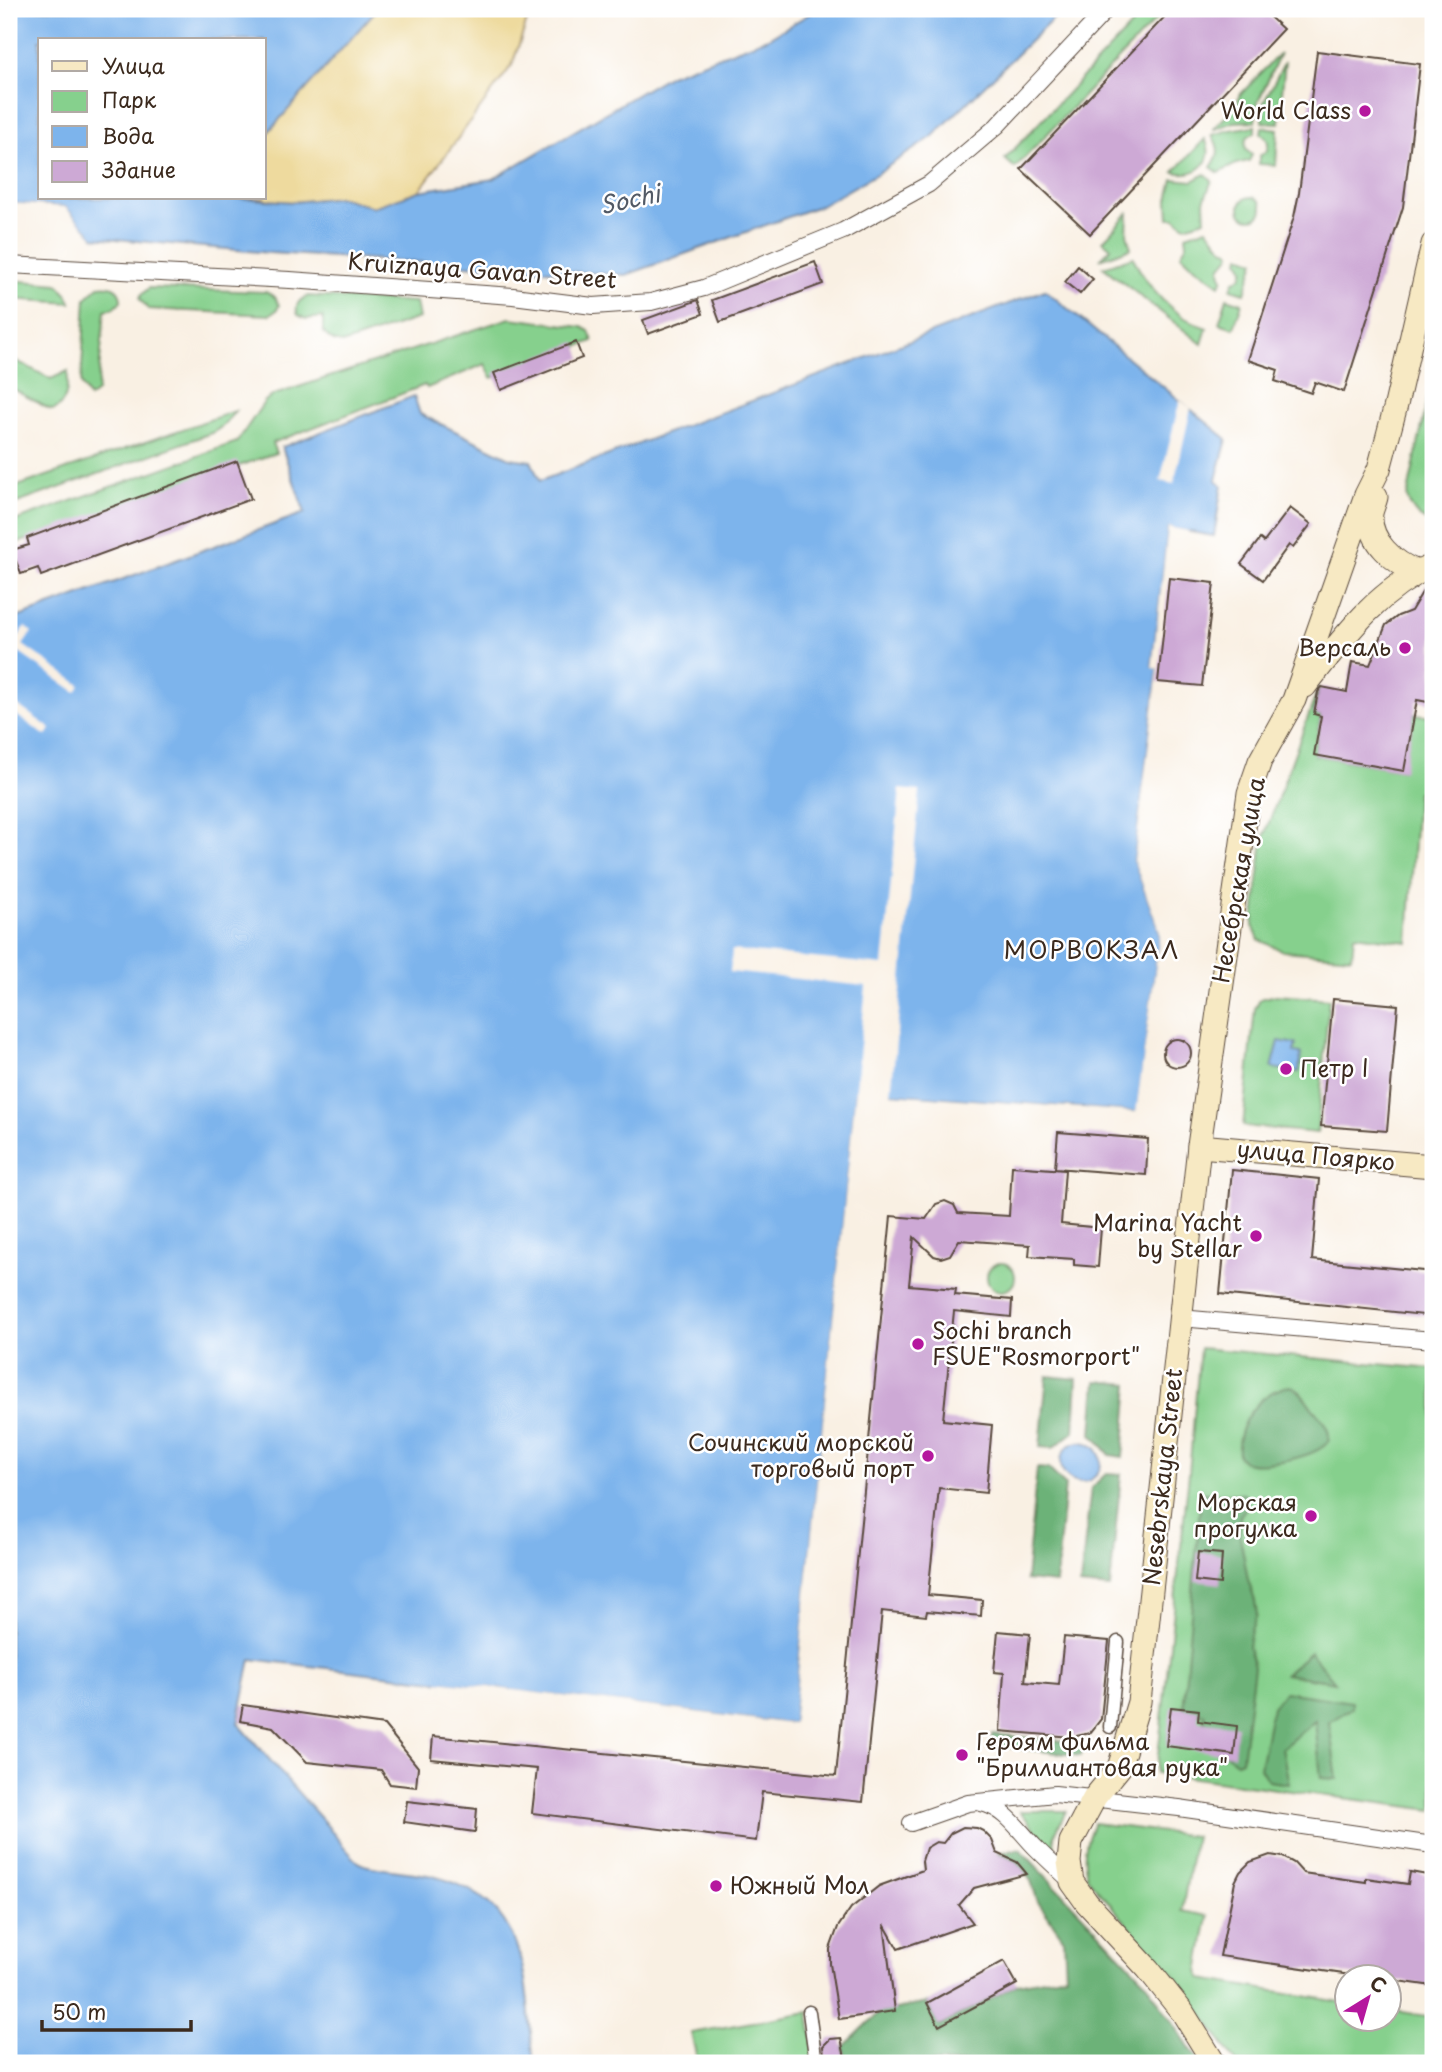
<svg xmlns="http://www.w3.org/2000/svg" width="1442" height="2072" viewBox="0 0 1442 2072" font-family="'Playpen Sans',sans-serif">
<style>
.green{fill:#86d08d;stroke:#607d56;stroke-width:2}
.forest{fill:#6cb278;stroke:#546e4b;stroke-width:2}
.sand{fill:#eeda9e;stroke:#94825e;stroke-width:2}
.water{fill:#7db4ec;stroke:#5c6f85;stroke-width:2}
.pier{fill:#f9f0e3}
.building{fill:#cda9d5}
.lines{fill:none;stroke-linecap:round;stroke-linejoin:round}
.pedestrian-casing{stroke:#58483c;stroke-width:15}
.minor-casing{stroke:#58483c;stroke-width:18}
.secondary-casing{stroke:#58483c;stroke-width:25}
.pedestrian{stroke:#fff;stroke-width:12}
.minor{stroke:#fff;stroke-width:16}
.secondary{stroke:#f7e9c3;stroke-width:23}
.poi-dot{fill:#b5179e;stroke:#fff;stroke-width:2.5}
.labels{text-anchor:middle;stroke-width:5;stroke-linejoin:round;paint-order:stroke}
.poi-label{font-size:23px;fill:#3b2a1e;stroke:#fff;text-anchor:end}
.street-label{font-size:23px;fill:#3b2a1e;stroke:#fff}
.water-label{font-size:24px;font-style:italic;fill:#525a66;stroke:#fff}
.neighbourhood-label{font-size:24px;letter-spacing:2px;fill:#3b2a1e;stroke:#fff}
</style>
<rect width="100%" height="100%" fill="#fff"/>
<filter id="ink" filterUnits="userSpaceOnUse"><feTurbulence type="fractalNoise" baseFrequency=".0143" numOctaves="2"/><feDisplacementMap in="SourceGraphic" scale="14" xChannelSelector="R" yChannelSelector="G"/><feConvolveMatrix kernelMatrix="1 2 1 2 8 2 1 2 1" color-interpolation-filters="sRGB"/></filter>
<filter id="wash" filterUnits="userSpaceOnUse"><feTurbulence type="fractalNoise" baseFrequency=".00686" numOctaves="4" result="noise"/><feDisplacementMap in="SourceGraphic" scale="28" xChannelSelector="R" yChannelSelector="G"/><feGaussianBlur stdDeviation="1.57" result="paint"/><feColorMatrix in="noise" values="0 0 0 0 0 0 0 0 0 0 0 0 0 0 0 0 0 1.4 0 .05"/><feComposite in="paint" operator="in"/></filter>
<g filter="url(#wash)">
<rect width="100%" height="100%" fill="#f9f0e3"/>
<g class="green">
<path d="M 1147,9 L 1166,9 L 1015,168 L 1005,159 Z"/>
<path d="M 1280,53 L 1258,102 L 1255,121 L 1234,122 L 1213,130 L 1238,103 L 1239,96 Z"/>
<path d="M 1285,61 L 1279,123 L 1262,122 L 1263,104 Z"/>
<path d="M 1255,126 L 1255,133 C 1246,135 1244,142 1246,150 L 1252,155 L 1249,161 L 1236,164 L 1219,173 L 1211,167 C 1220,155 1220,148 1212,135 L 1230,130 Z"/>
<path d="M 1262,127 L 1278,129 L 1276,165 L 1259,164 L 1259,156 L 1266,152 C 1270,144 1268,138 1261,134 Z"/>
<path d="M 1205,139 C 1217,162 1196,178 1174,172 Z"/>
<path d="M 1205,174 L 1212,180 L 1204,201 L 1205,220 L 1185,226 L 1175,218 L 1169,218 L 1168,200 L 1173,179 L 1193,181 Z"/>
<circle cx="1251" cy="208" r="11"/>
<path d="M 1128,213 L 1127,234 L 1131,248 L 1100,259 L 1111,248 L 1103,241 Z"/>
<path d="M 1207,228 L 1221,246 L 1231,253 C 1228,263 1214,265 1223,278 L 1220,285 L 1192,265 L 1181,254 L 1187,244 L 1186,235 Z"/>
<path d="M 1240,256 L 1255,261 L 1245,293 L 1231,289 L 1234,281 C 1244,278 1246,269 1239,261 Z"/>
<path d="M 1133,257 C 1147,288 1174,318 1207,328 L 1202,344 L 1103,267 Z"/>
<path d="M 9,280 L 58,284 L 67,294 L 71,303 L 9,299 Z"/>
<path d="M 99,286 C 110,284 121,287 121,301 L 114,308 L 105,310 L 97,392 L 89,398 L 81,384 L 86,298 Z"/>
<path d="M 149,288 L 266,292 L 275,297 L 279,305 L 277,310 L 269,315 L 148,309 L 140,299 L 141,295 Z"/>
<path d="M 308,296 L 416,302 L 419,318 L 345,343 C 335,343 329,340 323,331 L 323,317 L 306,319 L 298,315 C 294,305 299,300 308,296 Z"/>
<path d="M 1227,298 L 1242,303 L 1234,328 L 1219,323 Z"/>
<path d="M 510,318 L 582,327 L 589,331 L 593,341 L 492,378 L 485,364 L 427,388 L 425,385 L 272,443 L 276,453 L 9,546 L 9,523 L 237,442 L 265,401 L 274,395 Z"/>
<path d="M 9,357 L 51,379 L 68,371 C 67,386 69,402 54,410 L 49,409 L 9,387 Z"/>
<path d="M 1433,373 L 1433,523 C 1419,520 1412,511 1407,498 Z"/>
<path d="M 235,411 L 224,425 L 214,432 L 9,506 L 9,489 Z"/>
<path d="M 1319,687 L 1314,713 L 1321,716 L 1314,755 L 1403,770 L 1414,714 L 1433,716 L 1433,792 L 1417,792 L 1408,942 L 1354,935 L 1352,957 L 1283,951 L 1259,940 L 1253,926 L 1263,839 Z"/>
<path d="M 1276,995 L 1329,999 L 1317,1133 L 1243,1126 L 1255,1008 L 1260,999 Z"/>
<circle cx="1001" cy="1277" r="14"/>
<path d="M 1200,1348 L 1433,1369 L 1433,1810 L 1156,1773 L 1189,1473 Z"/>
<path d="M 1020,1811 L 1066,1811 L 1054,1836 L 1055,1855 Z"/>
<path d="M 1094,1823 L 1195,1836 L 1182,1911 L 1208,1916 L 1198,1972 L 1202,1979 L 1347,2003 L 1348,2020 L 1390,2020 L 1390,2010 L 1433,2017 L 1433,2063 L 1237,2063 L 1175,1976 L 1150,1951 L 1087,1877 C 1082,1856 1085,1842 1094,1823 Z"/>
<path d="M 809,2012 L 816,2063 L 698,2063 L 691,2033 Z"/>
</g>
<g class="forest">
<path d="M 1047,1376 L 1077,1379 L 1074,1432 L 1053,1448 L 1040,1447 Z"/>
<path d="M 1096,1381 L 1129,1384 L 1123,1457 L 1110,1455 L 1092,1434 Z"/>
<path d="M 1290,1386 C 1301,1389 1306,1400 1313,1409 C 1319,1416 1329,1426 1329,1437 C 1330,1455 1262,1468 1246,1462 C 1242,1461 1241,1458 1238,1455 C 1235,1425 1259,1391 1290,1386 Z"/>
<path d="M 1037,1468 L 1049,1469 L 1065,1485 L 1056,1583 L 1026,1580 Z"/>
<path d="M 1107,1473 L 1121,1474 L 1110,1588 L 1080,1585 L 1091,1488 Z"/>
<path d="M 1201,1493 L 1244,1494 L 1248,1501 L 1246,1508 L 1240,1516 L 1240,1536 L 1248,1580 L 1255,1601 L 1257,1615 L 1251,1630 L 1248,1647 L 1254,1667 L 1242,1760 L 1237,1762 L 1227,1755 L 1224,1748 L 1203,1746 L 1205,1714 L 1183,1712 Z"/>
<path d="M 1310,1652 L 1335,1682 L 1285,1674 Z"/>
<path d="M 1284,1692 L 1352,1702 L 1352,1708 L 1329,1722 L 1337,1779 L 1321,1778 L 1315,1721 L 1282,1748 L 1289,1784 L 1268,1781 L 1260,1768 L 1272,1707 Z"/>
<path d="M 992,1734 L 1083,1743 L 1081,1756 L 991,1745 Z"/>
<path d="M 1020,1849 L 1144,1980 L 1200,2063 L 846,2063 L 843,2047 L 880,2012 L 927,2003 L 940,2026 L 1017,1984 L 1066,1975 L 1064,1939 L 1038,1902 L 1031,1881 L 1017,1862 L 997,1853 Z"/>
</g>
<path class="sand" d="M 377,9 L 531,9 L 512,65 L 419,191 L 373,207 L 339,197 L 294,202 L 239,198 L 264,198 L 264,137 Z"/>
<g class="water">
<path d="M 9,9 L 377,9 L 264,137 L 264,40 L 40,40 L 40,198 L 239,198 L 294,202 L 339,197 L 373,207 L 419,191 L 493,179 L 670,75 L 768,38 L 818,9 L 1063,9 L 932,137 L 878,173 L 822,205 L 626,275 L 270,253 L 94,237 L 65,207 L 9,203 Z"/>
<path d="M 1045,290 L 1227,439 L 1216,480 L 1222,485 L 1214,536 L 1168,528 L 1152,667 L 1158,669 L 1134,861 L 1160,933 L 1137,1112 L 856,1091 L 793,1724 L 251,1659 L 238,1723 C 267,1757 296,1790 325,1823 C 336,1836 347,1853 360,1863 C 367,1869 415,1872 428,1875 C 532,1897 524,1978 534,2063 L 9,2063 L 9,628 L 16,618 L 305,513 L 282,447 L 414,396 L 420,414 L 510,458 L 531,461 L 540,481 Z"/>
<path d="M 1279,1041 L 1296,1044 L 1294,1052 L 1301,1053 L 1299,1072 L 1272,1068 Z"/>
<circle cx="1081" cy="1462" r="20"/>
</g>
<g class="pier">
<path d="M 9,203 L 65,207 L 94,237 L 89,236 L 64,210 L 9,206 Z"/>
<path d="M 1180,400 L 1191,408 L 1174,484 L 1160,481 Z"/>
<path d="M 1168,527 L 1188,531 L 1188,534 L 1171,531 L 1155,665 L 1160,666 L 1161,669 L 1138,861 L 1163,933 L 1140,1114 L 1136,1115 L 859,1095 L 796,1726 L 792,1728 L 439,1685 L 439,1681 L 793,1724 L 866,986 L 730,972 L 732,950 L 883,965 L 900,789 L 920,791 L 891,1094 L 1136,1112 L 1160,933 L 1134,861 L 1158,669 L 1152,668 Z"/>
<path d="M 25,627 L 32,632 L 23,645 L 80,685 L 76,692 L 18,652 L 9,664 L 9,650 Z"/>
<path d="M 9,699 L 51,729 L 46,736 L 9,710 Z"/>
</g>
<g id="blocks">
<g class="building">
<path d="M 1172,9 L 1261,9 L 1283,29 L 1090,234 L 1021,169 Z"/>
<path d="M 1317,51 L 1420,64 L 1403,207 L 1344,392 L 1315,382 L 1311,393 L 1275,381 L 1278,370 L 1248,360 L 1294,217 L 1299,193 Z"/>
<path d="M 815,262 L 823,284 L 720,322 L 712,300 Z"/>
<path d="M 1078,266 L 1093,279 L 1080,294 L 1065,282 Z"/>
<path d="M 698,300 L 703,314 L 648,334 L 643,320 Z"/>
<path d="M 576,342 L 582,358 L 501,390 L 494,373 Z"/>
<path d="M 237,461 L 251,499 L 41,576 L 38,568 L 21,574 L 12,550 L 29,545 L 27,538 Z"/>
<path d="M 1290,508 L 1311,524 L 1293,548 L 1289,545 L 1263,580 L 1241,564 L 1260,539 L 1264,542 Z"/>
<path d="M 1169,578 L 1214,583 L 1202,686 L 1158,682 Z"/>
<path d="M 1433,581 L 1433,703 L 1417,700 L 1404,771 L 1314,755 L 1321,716 L 1314,714 L 1318,692 L 1322,687 L 1347,692 L 1352,662 L 1370,665 L 1386,625 L 1398,616 L 1411,611 L 1427,584 Z"/>
<path d="M 1333,999 L 1398,1005 L 1387,1131 L 1321,1126 Z"/>
<circle cx="1177" cy="1053" r="14"/>
<path d="M 1058,1132 L 1148,1139 L 1146,1175 L 1055,1168 Z"/>
<path d="M 1012,1166 L 1065,1170 L 1061,1224 L 1101,1228 L 1098,1267 L 1074,1265 L 1074,1259 L 1029,1256 L 1030,1245 L 959,1240 L 950,1255 L 941,1258 L 934,1256 L 914,1237 L 909,1285 L 956,1289 L 955,1295 L 1012,1300 L 1011,1317 L 954,1311 L 943,1420 L 992,1425 L 986,1493 L 939,1488 L 928,1595 L 982,1600 L 981,1616 L 927,1611 L 926,1616 L 882,1611 L 863,1802 L 762,1792 L 756,1841 L 532,1813 L 537,1769 L 431,1759 L 433,1736 L 836,1776 L 891,1216 L 926,1219 L 936,1204 L 945,1201 L 954,1205 L 958,1213 L 1009,1216 Z"/>
<path d="M 1232,1170 L 1319,1179 L 1312,1260 L 1433,1272 L 1433,1316 L 1220,1294 Z"/>
<path d="M 1198,1552 L 1222,1554 L 1220,1584 L 1195,1581 Z"/>
<path d="M 998,1631 L 1030,1634 L 1025,1682 L 1059,1685 L 1064,1637 L 1109,1641 L 1101,1719 L 1090,1733 L 1072,1737 L 1000,1731 L 1004,1673 L 994,1672 Z"/>
<path d="M 243,1705 L 384,1725 L 418,1767 L 416,1787 L 390,1784 L 381,1770 L 307,1762 L 273,1727 L 240,1721 Z"/>
<path d="M 1171,1707 L 1199,1710 L 1198,1721 L 1237,1726 L 1234,1755 L 1166,1746 Z"/>
<path d="M 407,1801 L 477,1809 L 475,1832 L 404,1822 Z"/>
<path d="M 963,1827 L 977,1828 L 983,1831 L 992,1840 L 997,1853 L 1017,1862 L 1027,1874 L 974,1888 L 959,1905 L 973,1923 L 898,1949 L 884,1924 L 895,2011 L 839,2019 L 830,1964 L 830,1949 L 838,1927 L 851,1908 L 879,1886 L 923,1870 L 922,1861 L 926,1848 L 936,1842 L 943,1843 L 951,1833 Z"/>
<path d="M 1270,1855 L 1283,1857 L 1294,1863 L 1303,1873 L 1366,1882 L 1366,1878 L 1408,1884 L 1410,1872 L 1433,1876 L 1433,1986 L 1390,1980 L 1390,1978 L 1371,1978 L 1220,1956 L 1235,1882 L 1240,1872 L 1250,1862 Z"/>
<path d="M 1004,1961 L 1017,1984 L 939,2026 L 927,2003 Z"/>
<path d="M 841,2038 L 846,2063 L 825,2063 L 823,2046 L 830,2039 Z"/>
</g>
</g>
</g>
<g filter="url(#ink)">
<use href="#blocks" fill-opacity="0" stroke="#58483c" stroke-width="2"/>
<g class="lines">
<g class="pedestrian-casing">
<g id="pedestrian">
<path d="M 1110,1727 L 1118,1642"/>
<path d="M 809,2012 L 816,2063"/>
</g>
</g>
<g class="minor-casing">
<g id="minor">
<path d="M 9,265 L 290,280 L 513,296 L 593,306 L 651,302 L 704,288 L 843,231 L 929,184 L 997,126 L 1107,9"/>
<path d="M 1180,1318 L 1433,1340"/>
<path d="M 981,1803 C 1007,1809 1018,1830 1036,1848 C 1047,1859 1060,1871 1072,1882"/>
<path d="M 911,1823 L 968,1803 L 1055,1794 L 1179,1808 L 1433,1845"/>
</g>
</g>
<g class="secondary-casing">
<g id="secondary">
<path d="M 1376,497 C 1375,502 1372,508 1371,513 C 1368,541 1395,564 1418,572"/>
<path d="M 1305,686 C 1343,638 1375,592 1433,565"/>
<path d="M 1199,1146 L 1433,1166"/>
<path d="M 1214,2063 L 1183,2013 L 1148,1969 L 1087,1903 L 1072,1882 L 1069,1862 L 1071,1842 L 1095,1797 L 1119,1768 L 1139,1702 L 1199,1146 L 1249,793 L 1260,761 L 1294,700 L 1366,495 L 1379,469 L 1396,405 L 1433,244"/>
</g>
</g>
<use href="#pedestrian" class="pedestrian"/>
<use href="#minor" class="minor"/>
<use href="#secondary" class="secondary"/>
</g>
</g>
<g class="poi-dot">
<circle cx="1365" cy="111" r="7"/>
<circle cx="1405" cy="648" r="7"/>
<circle cx="1286" cy="1069" r="7"/>
<circle cx="1256" cy="1236" r="7"/>
<circle cx="918" cy="1344" r="7"/>
<circle cx="928" cy="1456" r="7"/>
<circle cx="1311" cy="1516" r="7"/>
<circle cx="962" cy="1755" r="7"/>
<circle cx="716" cy="1886" r="7"/>
</g>
<g class="labels">
<g class="poi-label">
<text x="1351" y="119">World Class</text>
<text x="1391" y="656">Версаль</text>
<text x="1300" y="1077" text-anchor="start">Петр I</text>
<text x="1242" y="1231">Marina Yacht<tspan x="1242" dy="26">by Stellar</tspan></text>
<text x="932" y="1339" text-anchor="start">Sochi branch<tspan x="932" dy="26">FSUE"Rosmorport"</tspan></text>
<text x="914" y="1451">Сочинский морской<tspan x="914" dy="26">торговый порт</tspan></text>
<text x="1297" y="1511">Морская<tspan x="1297" dy="26">прогулка</tspan></text>
<text x="976" y="1750" text-anchor="start">Героям фильма<tspan x="976" dy="26">"Бриллиантовая рука"</tspan></text>
<text x="730" y="1894" text-anchor="start">Южный Мол</text>
</g>
<g class="street-label">
<text transform="translate(482 271) rotate(4)" y="8">Kruiznaya Gavan Street</text>
<text transform="translate(1239 880) rotate(-80)" y="8">Несебрская улица</text>
<text transform="translate(1316 1156) rotate(5)" y="8">улица Поярко</text>
<text transform="translate(1163 1477) rotate(-84)" y="8">Nesebrskaya Street</text>
</g>
<g class="water-label">
<text transform="translate(630 200) rotate(-12)" y="8">Sochi</text>
</g>
<g class="neighbourhood-label">
<text x="1092" y="959">МОРВОКЗАЛ</text>
</g>
</g>
<rect width="1442" height="2072" fill="none" stroke="#fff" stroke-width="35"/>
<rect x="38" y="38" width="228" height="161" fill="#ffffff" stroke="#b1aaa5" stroke-width="2"/>
<rect x="52" y="61" width="35" height="10" fill="#f7e9c3" stroke="#b1aaa5" stroke-width="2"/>
<text x="102" y="74" font-size="21" fill="#3b2a1e">Улица</text>
<rect x="52" y="91" width="35" height="21" fill="#86d08d" stroke="#b1aaa5" stroke-width="2"/>
<text x="102" y="108" font-size="21" fill="#3b2a1e">Парк</text>
<rect x="52" y="126" width="35" height="21" fill="#7db4ec" stroke="#b1aaa5" stroke-width="2"/>
<text x="102" y="144" font-size="21" fill="#3b2a1e">Вода</text>
<rect x="52" y="161" width="35" height="21" fill="#cda9d5" stroke="#b1aaa5" stroke-width="2"/>
<text x="102" y="178" font-size="21" fill="#3b2a1e">Здание</text>
<g transform="translate(1368 1998) rotate(37)"><circle r="33" fill="#ffffff" stroke="#b1aaa5" stroke-width="2"/>
<path d="M0-5L12 26L0 18L-12 26Z" fill="#b5179e"/>
<text y="-10" font-size="19" font-weight="bold" text-anchor="middle" fill="#3b2a1e">С</text>
</g>
<path d="M42 2020v10h149v-10" fill="none" stroke="#3b2a1e" stroke-width="3.5"/>
<text x="52" y="2020" font-size="21" fill="#3b2a1e" stroke="#ffffff" stroke-width="5" paint-order="stroke">50 m</text>
</svg>
